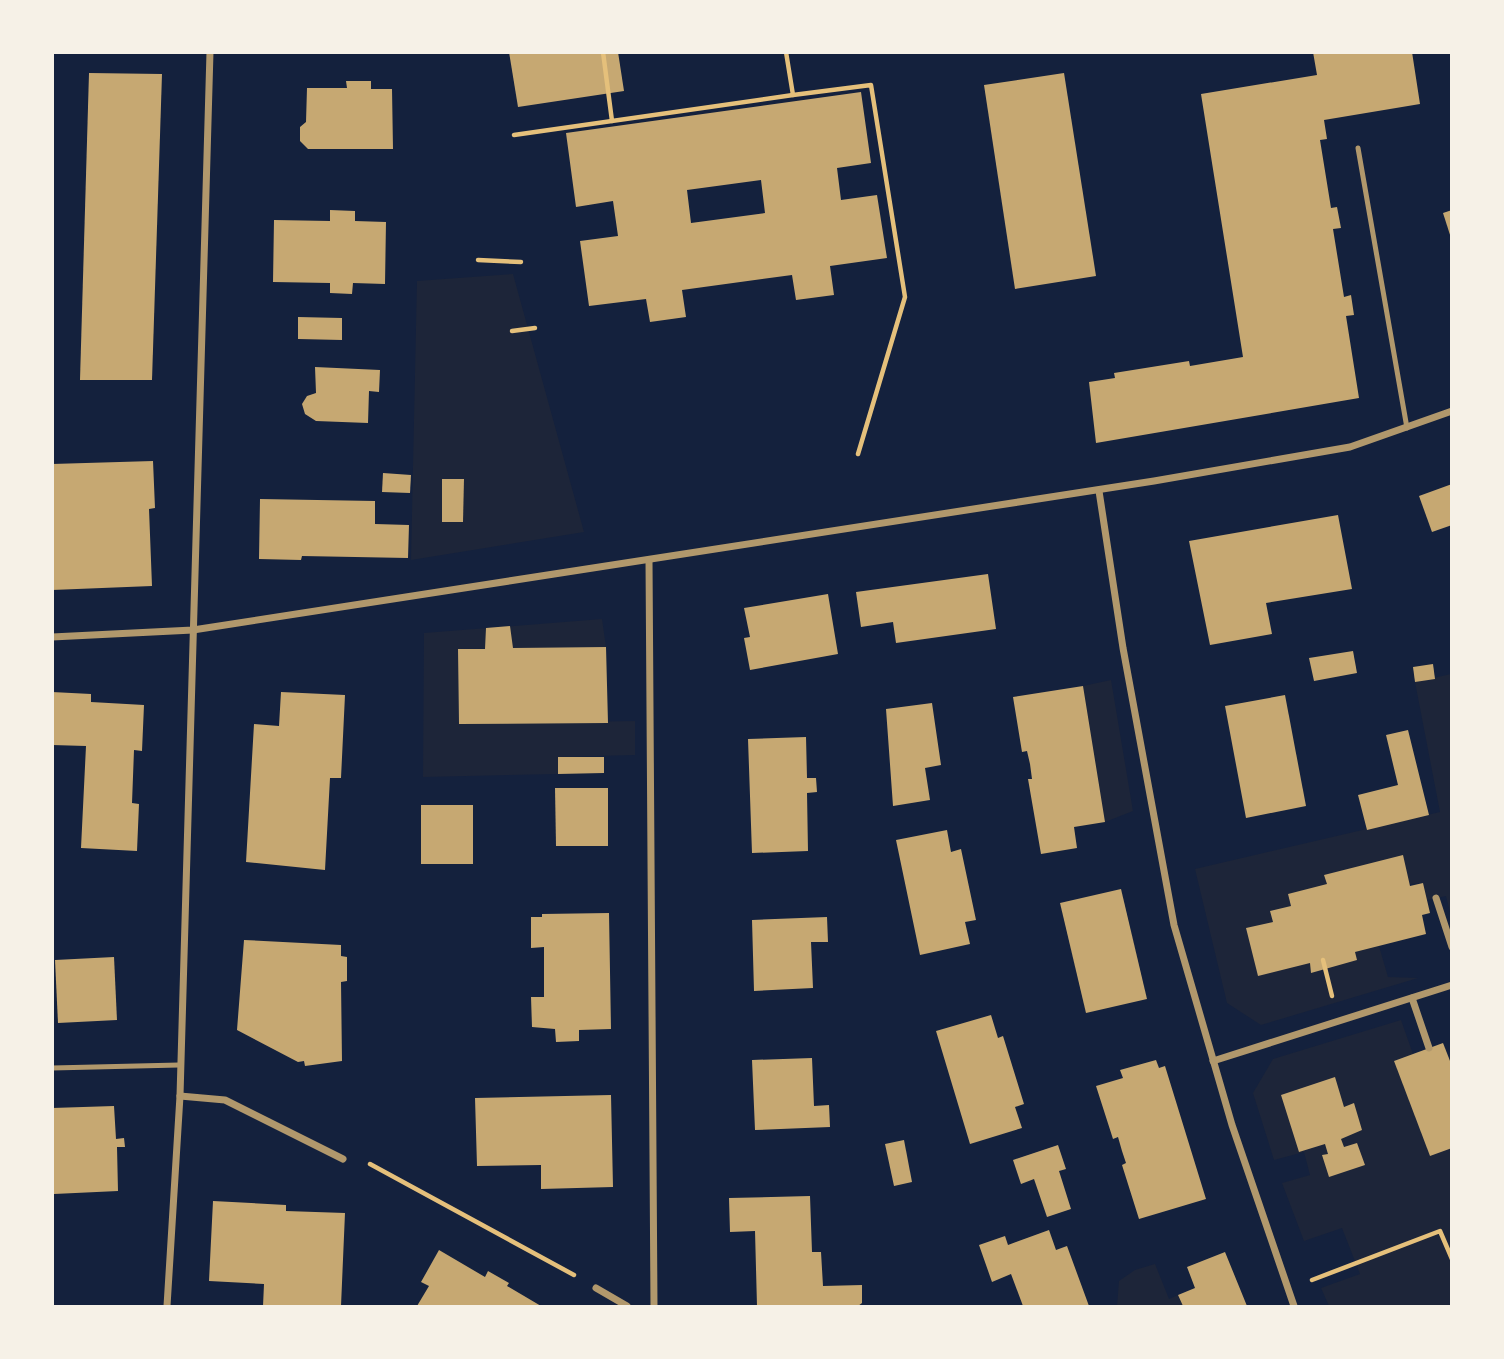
<svg xmlns="http://www.w3.org/2000/svg" width="1504" height="1359" viewBox="0 0 1504 1359" font-family="Inter,sans-serif">
<style>
.green{fill:#1d2539}
.building{fill:#c6a872;fill-rule:evenodd}
.lines{fill:none;stroke-linecap:round;stroke-linejoin:round}
.path{stroke:#e5c07b;stroke-width:4.5}
.service{stroke:#b1986c;stroke-width:5}
.minor{stroke:#b1986c;stroke-width:7}
</style>
<rect width="100%" height="100%" fill="#14213d"/>
<g class="green">
<path d="M 513,274 L 584,532 L 411,560 L 417,281 Z"/>
<path d="M 602,619 L 606,647 L 458,649 L 459,724 L 635,721 L 635,755 L 558,757 L 558,774 L 423,777 L 424,633 Z"/>
<path d="M 1451,674 L 1451,916 L 1446,896 L 1427,900 L 1423,883 L 1288,894 L 1291,906 L 1271,911 L 1273,922 L 1246,929 L 1258,975 L 1379,946 L 1388,977 L 1418,978 L 1261,1025 L 1227,1003 L 1195,869 L 1440,812 L 1415,682 Z"/>
<path d="M 1111,680 L 1133,811 L 1105,822 L 1083,686 Z"/>
<path d="M 1401,1020 L 1413,1054 L 1394,1061 L 1430,1156 L 1451,1148 L 1451,1306 L 1329,1306 L 1321,1288 L 1360,1274 L 1342,1228 L 1304,1241 L 1282,1183 L 1310,1175 L 1304,1152 L 1274,1160 L 1253,1093 L 1273,1059 Z"/>
<path d="M 1155,1264 L 1169,1299 L 1178,1295 L 1183,1306 L 1117,1306 L 1119,1281 L 1135,1270 Z"/>
</g>
<g class="building">
<path d="M 509,52 L 618,52 L 624,91 L 518,107 Z"/>
<path d="M 1313,52 L 1412,52 L 1420,104 L 1324,120 L 1327,139 L 1320,140 L 1331,208 L 1337,207 L 1341,228 L 1333,229 L 1344,297 L 1351,295 L 1354,315 L 1346,316 L 1359,398 L 1096,443 L 1089,382 L 1115,378 L 1114,373 L 1189,361 L 1190,366 L 1243,357 L 1201,94 L 1317,75 Z"/>
<path d="M 89,73 L 162,74 L 152,380 L 80,380 Z"/>
<path d="M 1064,73 L 1096,276 L 1015,289 L 984,85 Z"/>
<path d="M 346,81 L 371,81 L 371,89 L 392,89 L 393,149 L 308,149 L 300,141 L 300,127 L 306,122 L 307,88 L 347,88 Z"/>
<path d="M 861,92 L 871,163 L 837,168 L 841,200 L 877,195 L 887,258 L 830,266 L 834,295 L 796,300 L 792,275 L 682,290 L 686,317 L 650,322 L 646,299 L 589,306 L 580,241 L 618,236 L 613,201 L 576,207 L 566,133 ZM 761,180 L 765,213 L 691,223 L 687,190 Z"/>
<path d="M 330,210 L 355,211 L 355,221 L 386,222 L 385,284 L 353,283 L 352,294 L 330,293 L 330,283 L 273,282 L 274,220 L 330,221 Z"/>
<path d="M 1452,210 L 1452,238 L 1451,238 L 1443,213 Z"/>
<path d="M 298,317 L 342,318 L 342,340 L 298,339 Z"/>
<path d="M 315,367 L 380,370 L 379,392 L 369,391 L 368,423 L 316,421 L 305,414 L 302,404 L 307,396 L 316,393 Z"/>
<path d="M 153,461 L 155,508 L 149,509 L 152,586 L 52,590 L 52,464 Z"/>
<path d="M 383,473 L 411,475 L 410,493 L 382,492 Z"/>
<path d="M 442,479 L 464,479 L 463,522 L 442,522 Z"/>
<path d="M 1452,484 L 1452,525 L 1432,532 L 1419,496 Z"/>
<path d="M 260,499 L 375,501 L 375,524 L 409,525 L 408,558 L 302,556 L 301,560 L 259,559 Z"/>
<path d="M 1338,515 L 1352,589 L 1266,603 L 1272,634 L 1210,645 L 1189,541 Z"/>
<path d="M 988,574 L 996,629 L 896,643 L 893,622 L 861,627 L 856,592 Z"/>
<path d="M 828,594 L 838,654 L 750,670 L 744,638 L 750,637 L 744,608 Z"/>
<path d="M 510,626 L 513,648 L 606,647 L 608,723 L 459,724 L 458,649 L 485,649 L 486,628 Z"/>
<path d="M 1353,651 L 1357,673 L 1314,681 L 1309,658 Z"/>
<path d="M 1433,664 L 1435,679 L 1415,682 L 1413,667 Z"/>
<path d="M 1083,686 L 1105,822 L 1074,827 L 1077,848 L 1041,854 L 1028,779 L 1032,779 L 1030,764 L 1027,751 L 1022,752 L 1013,697 Z"/>
<path d="M 52,692 L 91,694 L 91,702 L 144,705 L 142,751 L 134,750 L 132,803 L 139,804 L 137,851 L 81,848 L 86,746 L 52,745 Z"/>
<path d="M 281,692 L 345,695 L 341,778 L 330,778 L 325,870 L 246,862 L 254,724 L 279,726 Z"/>
<path d="M 1285,695 L 1306,806 L 1246,818 L 1225,706 Z"/>
<path d="M 932,703 L 941,765 L 925,768 L 930,800 L 893,806 L 886,709 Z"/>
<path d="M 1408,730 L 1429,815 L 1367,830 L 1358,795 L 1398,785 L 1386,735 Z"/>
<path d="M 806,737 L 807,778 L 816,778 L 817,792 L 807,793 L 808,851 L 752,853 L 748,739 Z"/>
<path d="M 558,757 L 604,757 L 604,773 L 558,774 Z"/>
<path d="M 555,788 L 608,788 L 608,846 L 556,846 Z"/>
<rect x="421" y="805" width="52" height="59"/>
<path d="M 947,830 L 951,852 L 961,849 L 976,920 L 965,922 L 970,944 L 920,955 L 896,840 Z"/>
<path d="M 1403,855 L 1410,886 L 1423,883 L 1430,913 L 1422,915 L 1426,934 L 1355,952 L 1357,960 L 1311,973 L 1310,963 L 1258,976 L 1246,928 L 1273,922 L 1270,911 L 1291,906 L 1288,894 L 1327,884 L 1324,875 Z"/>
<path d="M 1121,889 L 1147,999 L 1086,1013 L 1060,903 Z"/>
<path d="M 609,913 L 611,1029 L 579,1030 L 579,1041 L 556,1042 L 555,1029 L 532,1027 L 531,997 L 544,997 L 544,947 L 531,948 L 531,917 L 542,917 L 542,914 Z"/>
<path d="M 827,917 L 828,942 L 811,942 L 813,988 L 754,991 L 752,920 Z"/>
<path d="M 244,940 L 341,945 L 341,956 L 347,957 L 347,981 L 341,982 L 342,1061 L 305,1066 L 304,1061 L 298,1062 L 237,1030 Z"/>
<path d="M 114,957 L 117,1020 L 58,1023 L 55,960 Z"/>
<path d="M 991,1015 L 998,1038 L 1003,1036 L 1024,1104 L 1015,1107 L 1022,1128 L 970,1144 L 936,1031 Z"/>
<path d="M 1443,1043 L 1452,1066 L 1452,1148 L 1430,1156 L 1394,1061 Z"/>
<path d="M 812,1058 L 814,1106 L 829,1105 L 830,1127 L 755,1130 L 752,1060 Z"/>
<path d="M 1156,1060 L 1159,1068 L 1165,1066 L 1206,1199 L 1139,1219 L 1122,1165 L 1126,1163 L 1122,1151 L 1118,1137 L 1113,1139 L 1096,1086 L 1123,1078 L 1120,1070 Z"/>
<path d="M 1335,1077 L 1344,1107 L 1354,1103 L 1362,1130 L 1341,1139 L 1344,1147 L 1357,1143 L 1365,1165 L 1329,1177 L 1322,1155 L 1328,1154 L 1325,1144 L 1299,1152 L 1281,1095 Z"/>
<path d="M 611,1095 L 613,1187 L 541,1189 L 541,1165 L 477,1166 L 475,1098 Z"/>
<path d="M 114,1106 L 116,1139 L 124,1138 L 125,1147 L 117,1147 L 118,1191 L 54,1194 L 52,1108 Z"/>
<path d="M 904,1140 L 912,1182 L 894,1186 L 885,1144 Z"/>
<path d="M 1058,1145 L 1066,1169 L 1059,1171 L 1071,1209 L 1047,1217 L 1034,1179 L 1021,1184 L 1013,1160 Z"/>
<path d="M 810,1196 L 812,1252 L 821,1252 L 823,1286 L 862,1285 L 862,1303 L 858,1306 L 757,1306 L 755,1231 L 730,1232 L 729,1198 Z"/>
<path d="M 213,1201 L 286,1205 L 286,1211 L 345,1213 L 341,1306 L 263,1306 L 264,1284 L 209,1281 Z"/>
<path d="M 1049,1230 L 1056,1250 L 1067,1246 L 1089,1306 L 1023,1306 L 1011,1274 L 992,1282 L 979,1245 L 1005,1236 L 1008,1245 Z"/>
<path d="M 439,1250 L 485,1277 L 488,1271 L 509,1283 L 507,1286 L 541,1306 L 417,1306 L 429,1286 L 421,1282 Z"/>
<path d="M 1225,1252 L 1247,1306 L 1183,1306 L 1178,1295 L 1195,1288 L 1187,1267 Z"/>
</g>
<g class="lines">
<g class="path">
<path d="M 603,52 L 612,121"/>
<path d="M 786,52 L 793,95 L 871,85 L 905,297 L 858,454"/>
<path d="M 514,135 L 793,95"/>
<path d="M 478,260 L 521,262"/>
<path d="M 512,331 L 535,328"/>
<path d="M 1323,960 L 1332,996"/>
<path d="M 370,1164 L 574,1275"/>
<path d="M 1312,1280 L 1440,1231 L 1452,1259"/>
</g>
<g class="service">
<path d="M 1358,148 L 1407,428"/>
<path d="M 52,1068 L 179,1065"/>
</g>
<g class="minor">
<path d="M 1099,491 L 1123,648 L 1174,925 L 1232,1125 L 1294,1306"/>
<path d="M 649,560 L 654,1306"/>
<path d="M 52,637 L 193,630 L 1154,481 L 1350,447 L 1452,411"/>
<path d="M 1436,898 L 1452,947"/>
<path d="M 1412,998 L 1429,1048"/>
<path d="M 1213,1061 L 1452,985"/>
<path d="M 180,1096 L 225,1100 L 343,1159"/>
<path d="M 596,1288 L 627,1306"/>
<path d="M 167,1306 L 180,1096 L 210,52"/>
</g>
</g>
<rect width="1504" height="1359" fill="none" stroke="#f6f1e7" stroke-width="108"/>
</svg>
